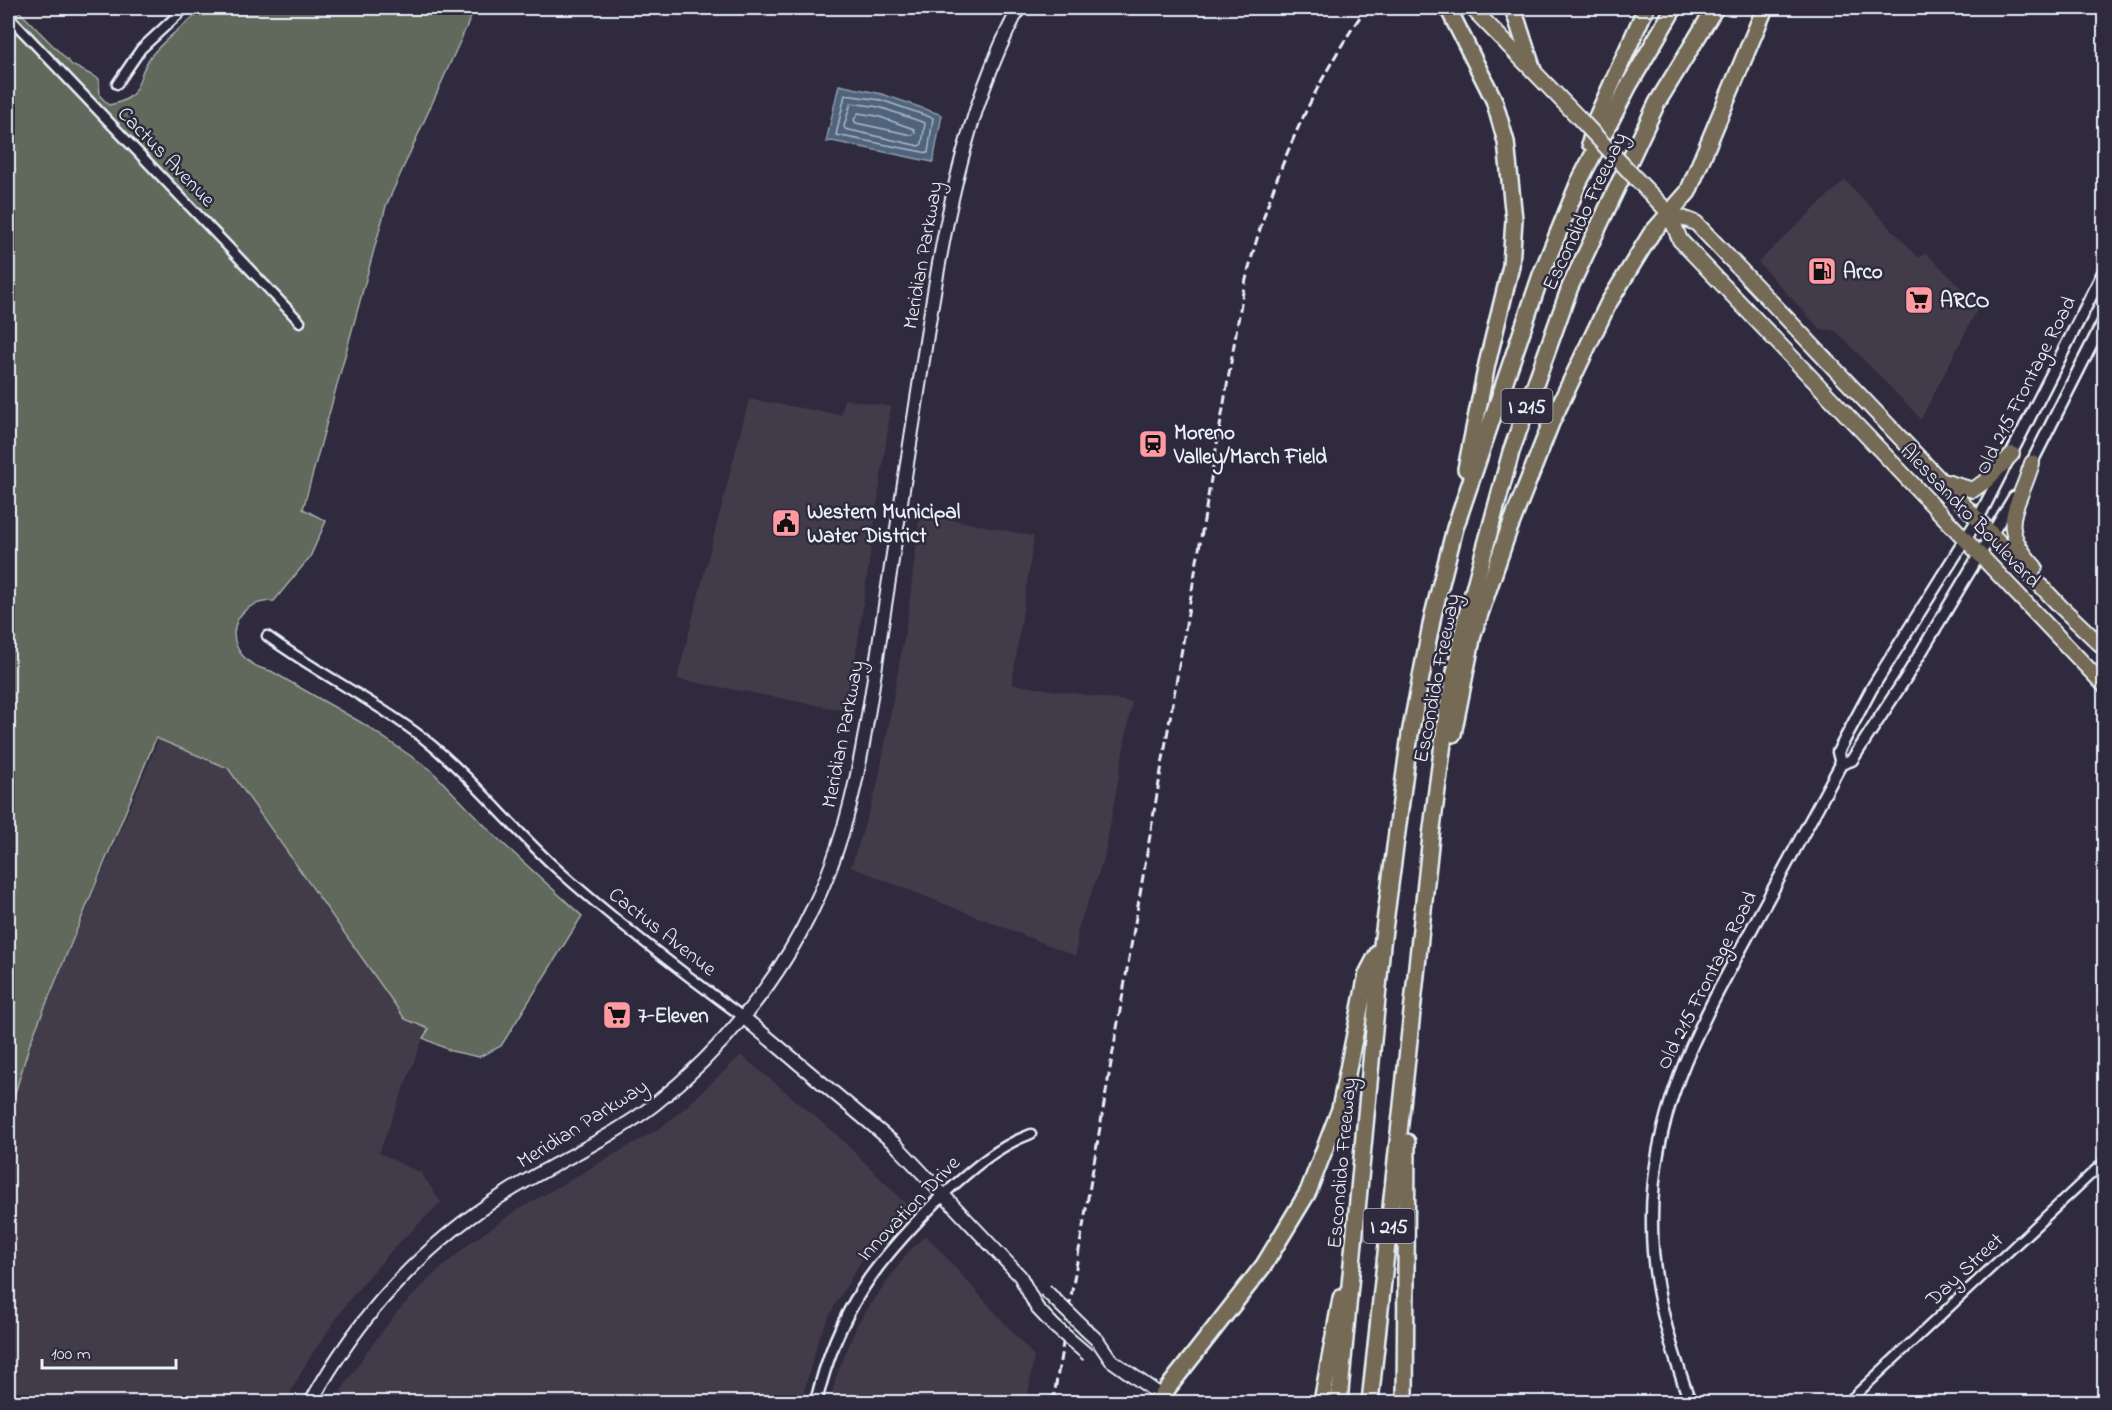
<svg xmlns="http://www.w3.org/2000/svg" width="2112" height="1410" viewBox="0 0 2112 1410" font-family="'Indie Flower',sans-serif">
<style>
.built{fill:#433b48}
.green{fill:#61695c;stroke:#a4adaa;stroke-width:1.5}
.water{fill:#50647b;stroke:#8d9cad;stroke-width:1.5}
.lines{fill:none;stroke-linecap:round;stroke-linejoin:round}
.shore{stroke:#abb9c6;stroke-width:1.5}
.minor-casing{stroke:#e8f1f8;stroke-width:13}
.tertiary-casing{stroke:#e8f1f8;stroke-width:15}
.secondary-casing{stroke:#e8f1f8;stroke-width:16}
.primary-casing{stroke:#e8f1f8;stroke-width:18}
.motorway-casing{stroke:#e8f1f8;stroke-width:20}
.minor{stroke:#2f2a3d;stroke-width:8}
.tertiary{stroke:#2f2a3d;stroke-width:10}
.secondary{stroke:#2f2a3d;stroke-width:12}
.primary{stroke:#756a55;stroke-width:14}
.motorway{stroke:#756a55;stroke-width:15}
.rail{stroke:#e8f1f8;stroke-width:3;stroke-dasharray:9 4.5;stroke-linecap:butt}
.secondary-bridge-casing{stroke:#e8f1f8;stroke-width:16;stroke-linecap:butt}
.primary-bridge-casing{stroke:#e8f1f8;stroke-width:18;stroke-linecap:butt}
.secondary-bridge{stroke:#2f2a3d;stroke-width:12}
.primary-bridge{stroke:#756a55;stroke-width:14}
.labels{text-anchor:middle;stroke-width:5;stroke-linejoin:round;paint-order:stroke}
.shield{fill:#2f2a3d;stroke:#b0b5c0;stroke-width:1.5}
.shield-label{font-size:20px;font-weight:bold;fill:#e8f1f8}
.street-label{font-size:21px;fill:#e8f1f8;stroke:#2f2a3d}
.poi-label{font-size:21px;font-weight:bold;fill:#e8f1f8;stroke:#2f2a3d;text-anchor:start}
</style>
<rect width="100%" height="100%" fill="#2f2a3d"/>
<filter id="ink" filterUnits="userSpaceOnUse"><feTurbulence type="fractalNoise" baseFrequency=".0167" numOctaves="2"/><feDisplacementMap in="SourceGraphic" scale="12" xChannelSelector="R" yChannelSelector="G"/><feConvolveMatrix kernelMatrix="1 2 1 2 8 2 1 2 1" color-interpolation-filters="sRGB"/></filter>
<g filter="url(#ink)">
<g class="built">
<path d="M 1845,180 L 1919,258 L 1926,253 L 1979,306 L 1921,419 L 1836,331 L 1820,329 L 1758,262 Z"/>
<path d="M 749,399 L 841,415 L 844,399 L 891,407 L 848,711 L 677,679 Z"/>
<path d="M 920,513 L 1034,536 L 1012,684 L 1132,702 L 1104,859 L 1078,928 L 1076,956 L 851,867 L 877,787 L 886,739 L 908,614 Z"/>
<path d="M 159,739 L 228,768 L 405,1019 L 430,1029 L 423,1038 L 379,1153 L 421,1173 L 441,1202 L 393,1249 L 350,1299 L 310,1357 L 285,1402 L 8,1402 L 8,1117 L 30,1043 Z"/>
<path d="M 741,1055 L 835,1133 L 908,1206 L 907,1210 L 864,1256 L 835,1305 L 819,1337 L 801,1402 L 334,1402 L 367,1351 L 398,1311 L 431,1277 L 470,1243 L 516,1211 L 660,1128 L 686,1107 Z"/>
<path d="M 926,1235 L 1034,1356 L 1027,1402 L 830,1402 L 836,1377 L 858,1323 L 907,1253 Z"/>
</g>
<path class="green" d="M 8,8 L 16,8 L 72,65 L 99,79 L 100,96 L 109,105 C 146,98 133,80 151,56 C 165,38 187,23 204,8 L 475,8 L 386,206 L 303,509 L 326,521 L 310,557 L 274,601 C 224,601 219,660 271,671 L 362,723 L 430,769 L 495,836 L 582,916 L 501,1046 L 479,1057 L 451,1051 L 423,1038 L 429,1029 L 405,1019 L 228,768 L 156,738 L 30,1043 L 8,1117 Z"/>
<path class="water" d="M 839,85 L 882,94 L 942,115 L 933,162 L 832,141 L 826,142 Z"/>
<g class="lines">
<g class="shore">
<path d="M 845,95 L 881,100 L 933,118 L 928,153 L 836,135 Z"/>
<path d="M 851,103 L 879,107 L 925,123 L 922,144 L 919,146 L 845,129 L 844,126 Z"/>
<path d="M 858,113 L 877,116 L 914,129 L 915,133 L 912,135 L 856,123 L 854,120 Z"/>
</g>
<g class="minor-casing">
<g id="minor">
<path d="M 8,16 L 300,322"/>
<path d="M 117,84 L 141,49 L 185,8"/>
<path d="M 267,636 C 317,673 374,700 423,738 C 472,777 511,827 557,869 C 616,922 679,970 743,1017"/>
<path d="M 943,1195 C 971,1170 996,1147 1031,1134"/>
<path d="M 1848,1402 L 2104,1162"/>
</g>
</g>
<g class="tertiary-casing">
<g id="tertiary">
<path d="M 2028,470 L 2104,320"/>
<path d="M 1841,764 L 1852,760 L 1905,679 L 2014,497"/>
<path d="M 816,1402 C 838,1309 876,1261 943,1195"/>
<path d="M 1690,1402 C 1670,1345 1652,1287 1652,1226 C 1650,1113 1698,1028 1750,932 C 1780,876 1811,820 1841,764 L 1838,752 L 1872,688 L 1978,519 L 2104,271"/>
</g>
</g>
<g class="secondary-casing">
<g id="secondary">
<path d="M 743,1017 L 895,1144 L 1020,1276 L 1037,1308 L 1054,1326"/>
<path d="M 1085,1329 L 1098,1341 L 1111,1360 L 1170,1402"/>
<path d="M 311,1402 C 357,1318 424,1243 506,1193 C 552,1164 613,1137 655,1104 C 721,1051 778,983 814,906 C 853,825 865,738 878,651 C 893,558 907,465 921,373 C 941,247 959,121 1019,8"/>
</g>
</g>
<g class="primary-casing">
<g id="primary">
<path d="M 1472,8 L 1578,117"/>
<path d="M 1640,183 L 1669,213 L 1680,240 L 2104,685"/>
<path d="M 1669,213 L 1696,223 L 2061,607 L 2104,648"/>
<path d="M 2032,463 C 2018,511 1995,524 2035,567"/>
<path d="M 1946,482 L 1973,490 L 1987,480 L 2012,454"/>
</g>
</g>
<g class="motorway-casing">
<g id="motorway">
<path d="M 1448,8 L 1494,100 L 1506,142 L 1514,219 L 1511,266 L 1487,364 L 1466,469"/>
<path d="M 1513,8 L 1533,70"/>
<path d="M 1590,143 L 1596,119 L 1646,8"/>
<path d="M 1453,734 L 1473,634 L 1508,532 L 1551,423 L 1608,304 L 1651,234 L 1688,192 L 1765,8"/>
<path d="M 1157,1402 L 1264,1265 L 1308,1192 L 1340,1109 L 1367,974 L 1378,953"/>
<path d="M 1322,1402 L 1341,1298"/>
<path d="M 1339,1402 L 1382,945 L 1410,734 L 1433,615 L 1455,528 L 1541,275 L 1579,182 L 1628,87 L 1674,8"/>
<path d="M 1370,1402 L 1431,836 L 1447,712 L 1465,622 L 1511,452 L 1570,287 L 1657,103 L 1715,8"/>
<path d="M 1405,1402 L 1407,1142"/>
</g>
</g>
<use href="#minor" class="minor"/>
<use href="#tertiary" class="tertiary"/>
<use href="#secondary" class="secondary"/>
<use href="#primary" class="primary"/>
<use href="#motorway" class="motorway"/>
<path class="rail" d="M 1053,1402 L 1243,292 C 1267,189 1306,95 1366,8"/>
<g class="secondary-bridge-casing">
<g id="secondary-bridge">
<path d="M 1045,1290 L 1085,1329"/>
<path d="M 1054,1326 L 1088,1355"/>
</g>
</g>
<g class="primary-bridge-casing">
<path id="primary-bridge" d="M 1578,117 L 1640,183"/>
</g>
<use href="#secondary-bridge" class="secondary-bridge"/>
<use href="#primary-bridge" class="primary-bridge"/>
</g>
</g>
<defs>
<g id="fuel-square" transform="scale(1.5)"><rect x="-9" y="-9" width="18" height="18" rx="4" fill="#ff9aa2" stroke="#2f2a3d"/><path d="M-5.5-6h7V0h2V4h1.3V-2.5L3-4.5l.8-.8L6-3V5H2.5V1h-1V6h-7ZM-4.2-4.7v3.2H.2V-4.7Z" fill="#111"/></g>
<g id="supermarket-square" transform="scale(1.5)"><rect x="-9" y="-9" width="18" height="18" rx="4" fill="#ff9aa2" stroke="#2f2a3d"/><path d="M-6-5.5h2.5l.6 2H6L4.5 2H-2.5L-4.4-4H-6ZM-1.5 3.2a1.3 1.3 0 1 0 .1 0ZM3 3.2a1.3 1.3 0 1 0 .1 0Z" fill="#111"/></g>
<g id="station-square" transform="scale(1.5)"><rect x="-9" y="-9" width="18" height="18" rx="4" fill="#ff9aa2" stroke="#2f2a3d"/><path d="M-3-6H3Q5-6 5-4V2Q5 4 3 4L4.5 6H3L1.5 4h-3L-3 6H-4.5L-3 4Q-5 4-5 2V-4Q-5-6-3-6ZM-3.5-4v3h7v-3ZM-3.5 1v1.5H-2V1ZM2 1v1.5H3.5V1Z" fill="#111"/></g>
<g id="civic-square" transform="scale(1.5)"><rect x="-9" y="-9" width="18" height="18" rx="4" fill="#ff9aa2" stroke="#2f2a3d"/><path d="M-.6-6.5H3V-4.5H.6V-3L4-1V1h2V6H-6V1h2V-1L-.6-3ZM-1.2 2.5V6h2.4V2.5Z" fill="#111"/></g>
</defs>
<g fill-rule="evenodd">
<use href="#fuel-square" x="1822" y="271"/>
<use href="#supermarket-square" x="1919" y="300"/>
<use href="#station-square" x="1153" y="444"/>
<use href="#civic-square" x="786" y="523"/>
<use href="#supermarket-square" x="617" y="1015"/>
</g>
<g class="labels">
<g class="shield">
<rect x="1501.5" y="389" width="51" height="34" rx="4.5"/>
<rect x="1363.5" y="1209" width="51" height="34" rx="4.5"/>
</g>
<g class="shield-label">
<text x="1527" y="413">I 215</text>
<text x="1389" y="1233">I 215</text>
</g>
<g class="street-label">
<text transform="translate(167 156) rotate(46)" y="7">Cactus Avenue</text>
<text transform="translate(1584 211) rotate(-65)" y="7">Escondido Freeway</text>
<text transform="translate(922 255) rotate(-80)" y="7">Meridian Parkway</text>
<text transform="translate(2025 385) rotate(-63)" y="7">Old 215 Frontage Road</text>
<text transform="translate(1971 515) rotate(46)" y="7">Alessandro Boulevard</text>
<text transform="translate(1436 678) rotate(-79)" y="7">Escondido Freeway</text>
<text transform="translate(842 734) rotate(-79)" y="7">Meridian Parkway</text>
<text transform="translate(663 931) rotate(38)" y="7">Cactus Avenue</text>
<text transform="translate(1706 980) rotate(-63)" y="7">Old 215 Frontage Road</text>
<text transform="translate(582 1123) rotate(-32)" y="7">Meridian Parkway</text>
<text transform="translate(1341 1163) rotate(-85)" y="7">Escondido Freeway</text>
<text transform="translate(908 1208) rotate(-46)" y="7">Innovation Drive</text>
<text transform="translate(1964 1269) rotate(-43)" y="7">Day Street</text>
</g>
<g class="poi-label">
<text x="1843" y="278">Arco</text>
<text x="1940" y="307">ARCO</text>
<text x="1174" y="439">Moreno<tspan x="1174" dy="24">Valley/March Field</tspan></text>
<text x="807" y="518">Western Municipal<tspan x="807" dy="24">Water District</tspan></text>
<text x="638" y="1022">7-Eleven</text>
</g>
</g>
<rect width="2112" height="1410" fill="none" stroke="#2f2a3d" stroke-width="30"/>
<rect x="15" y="15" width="2082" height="1380" fill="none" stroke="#e8f1f8" stroke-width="2" filter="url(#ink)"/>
<path d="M42 1359v9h134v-9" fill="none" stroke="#e8f1f8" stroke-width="3"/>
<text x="51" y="1359" font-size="18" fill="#e8f1f8" stroke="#2f2a3d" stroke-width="4.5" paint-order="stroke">100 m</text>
</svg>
